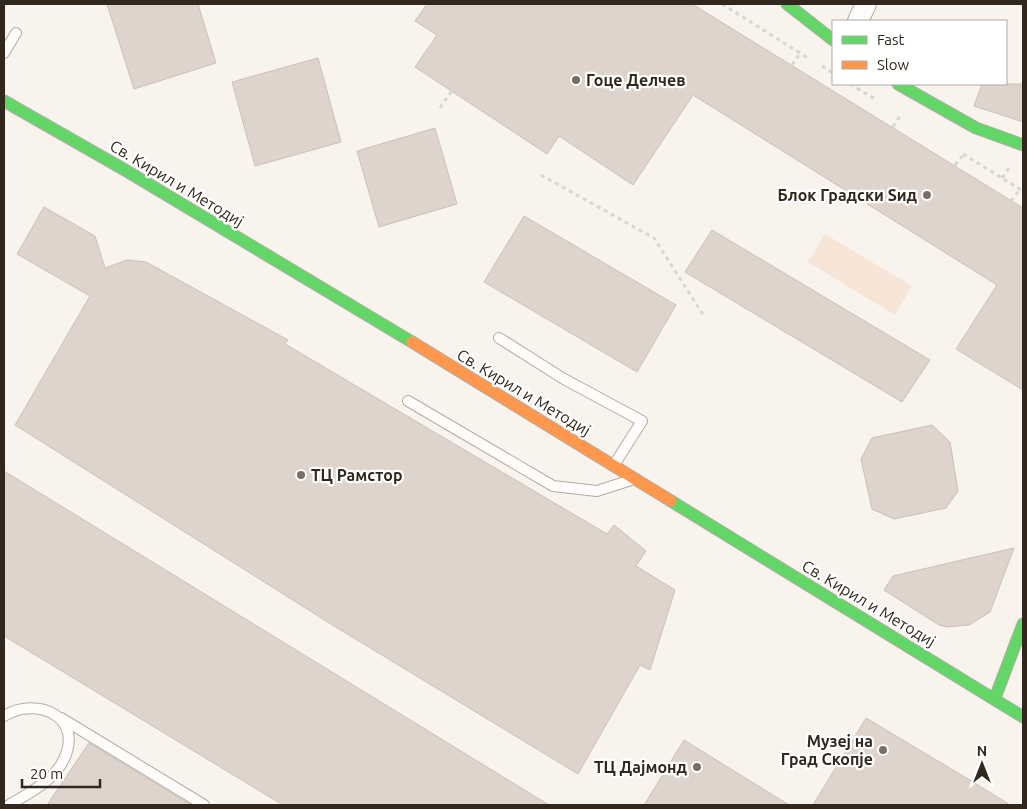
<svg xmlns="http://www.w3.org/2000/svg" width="1027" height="809" viewBox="0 0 1027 809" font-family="Ubuntu,sans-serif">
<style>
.green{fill:#f6e5d6}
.building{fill:#dfd4cb;stroke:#c8c0b9}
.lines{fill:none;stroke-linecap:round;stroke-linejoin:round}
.lane-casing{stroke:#b2aba4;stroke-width:12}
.street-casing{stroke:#b2aba4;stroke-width:22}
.fast-casing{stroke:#b2aba4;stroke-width:13}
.slow-casing{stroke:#b2aba4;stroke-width:13}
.path{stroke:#d8d6d4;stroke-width:3;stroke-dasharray:4 4;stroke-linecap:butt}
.lane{stroke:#fefdfc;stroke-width:10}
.street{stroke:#fefdfc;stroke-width:20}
.fast{stroke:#63d668;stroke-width:11}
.slow{stroke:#ff974d;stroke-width:11}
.poi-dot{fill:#776e66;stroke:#fff;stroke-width:2}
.labels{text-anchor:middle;stroke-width:4.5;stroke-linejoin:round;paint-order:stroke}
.poi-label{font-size:16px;font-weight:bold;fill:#31271d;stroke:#fff;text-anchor:end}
.street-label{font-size:16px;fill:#31271d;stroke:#fff}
</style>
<rect width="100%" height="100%" fill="#f9f3ee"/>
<path class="green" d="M 825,234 L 912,286 L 895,315 L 808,262 Z"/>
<g class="building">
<path d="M 107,4 L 198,4 L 216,63 L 134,89 Z"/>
<path d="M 427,4 L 692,4 L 1023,208 L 1023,390 L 956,349 L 997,285 L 693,95 L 633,185 L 559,136 L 547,154 L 415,67 L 437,35 L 415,21 Z"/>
<path d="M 318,58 L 341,142 L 255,166 L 232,82 Z"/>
<path d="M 982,84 L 1023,84 L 1023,122 L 974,106 Z"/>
<path d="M 435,128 L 457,204 L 379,227 L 357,151 Z"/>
<path d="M 44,207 L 95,236 L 105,268 L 127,260 L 146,262 L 288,340 L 285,344 L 607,534 L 614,525 L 646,551 L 636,566 L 675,590 L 650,670 L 640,665 L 578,774 L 334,626 L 15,425 L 90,296 L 17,254 Z"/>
<path d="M 524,216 L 676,305 L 637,372 L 484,282 Z"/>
<path d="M 712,230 L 930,360 L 902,402 L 685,272 Z"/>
<path d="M 932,425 L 950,442 L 958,491 L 946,508 L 894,519 L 872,509 L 861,459 L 872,438 Z"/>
<path d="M 4,471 L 549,805 L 283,805 L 4,636 Z"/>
<path d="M 1014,548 L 990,612 L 969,625 L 947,627 L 939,625 L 884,590 L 893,576 Z"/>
<path d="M 866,718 L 973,782 L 1010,805 L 813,805 Z"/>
<path d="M 684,740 L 789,805 L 644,805 Z"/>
<path d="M 89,743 L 191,805 L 47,805 Z"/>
</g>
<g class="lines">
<g class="lane-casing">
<g id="lane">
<path d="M 4,53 L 16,33"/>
<path d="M 499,338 L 564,379 L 642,421 L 614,465"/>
<path d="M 408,401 L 553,486 L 597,491 L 631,480"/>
<path d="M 4,716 C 36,696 84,716 64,759 C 54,781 29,793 9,805"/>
<path d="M 61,718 L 204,805"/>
</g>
</g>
<g class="street-casing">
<path id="street" d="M 858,21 L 866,4"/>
</g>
<g class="fast-casing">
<g id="fast">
<path d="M 787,4 L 833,40"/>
<path d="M 898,84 L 976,128 L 1023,145"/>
<path d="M 4,101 L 125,170 L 412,342"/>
<path d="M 671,501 L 1023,717"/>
<path d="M 995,698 L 1023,624"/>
</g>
</g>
<g class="slow-casing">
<path id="slow" d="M 412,342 L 671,501"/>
</g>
<g class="path">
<path d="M 722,4 L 808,58"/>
<path d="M 792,65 L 801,52"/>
<path d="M 822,66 L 833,73"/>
<path d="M 850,84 L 875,99"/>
<path d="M 440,108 L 511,4"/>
<path d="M 893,127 L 900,116"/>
<path d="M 963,154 L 1023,191"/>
<path d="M 955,165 L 965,153"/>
<path d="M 541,175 L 654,238 L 704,316"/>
<path d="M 1002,178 L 1009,168"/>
<path d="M 1011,201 L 1020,189"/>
</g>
<use href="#lane" class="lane"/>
<use href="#street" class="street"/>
<use href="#fast" class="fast"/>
<use href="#slow" class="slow"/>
</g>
<g class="poi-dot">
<circle cx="576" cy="80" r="5"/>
<circle cx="927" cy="195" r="5"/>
<circle cx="301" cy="475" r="5"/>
<circle cx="883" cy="750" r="5"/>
<circle cx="697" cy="767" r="5"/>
</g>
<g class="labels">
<g class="poi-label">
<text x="586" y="86" text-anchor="start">Гоце Делчев</text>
<text x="917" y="201">Блок Градски Sид</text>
<text x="311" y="481" text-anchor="start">ТЦ Рамстор</text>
<text x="873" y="747">Музеј на<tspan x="873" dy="18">Град Скопје</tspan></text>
<text x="687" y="773">ТЦ Дајмонд</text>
</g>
<g class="street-label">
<text transform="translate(177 183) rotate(31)" y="6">Св. Кирил и Методиј</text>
<text transform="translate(524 392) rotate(31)" y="6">Св. Кирил и Методиј</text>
<text transform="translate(869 603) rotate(31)" y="6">Св. Кирил и Методиј</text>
</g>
</g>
<rect width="1027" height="809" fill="none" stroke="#31271d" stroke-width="10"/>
<rect x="832" y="20" width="175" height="65" fill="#ffffff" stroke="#ada9a5"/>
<rect x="842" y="36" width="25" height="8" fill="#63d668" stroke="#ada9a5"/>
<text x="877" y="45" font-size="15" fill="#31271d">Fast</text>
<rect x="842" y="61" width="25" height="8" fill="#ff974d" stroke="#ada9a5"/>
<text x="877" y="70" font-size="15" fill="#31271d">Slow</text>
<g transform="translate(982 764)" stroke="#ffffff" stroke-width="4" paint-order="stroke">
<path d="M0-4L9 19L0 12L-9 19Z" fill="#31271d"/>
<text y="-8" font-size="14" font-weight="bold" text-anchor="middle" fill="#31271d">N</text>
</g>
<path d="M22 779v8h78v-8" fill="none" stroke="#31271d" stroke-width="2.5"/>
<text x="30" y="779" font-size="15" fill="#31271d" stroke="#ffffff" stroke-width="4" paint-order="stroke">20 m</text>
</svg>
